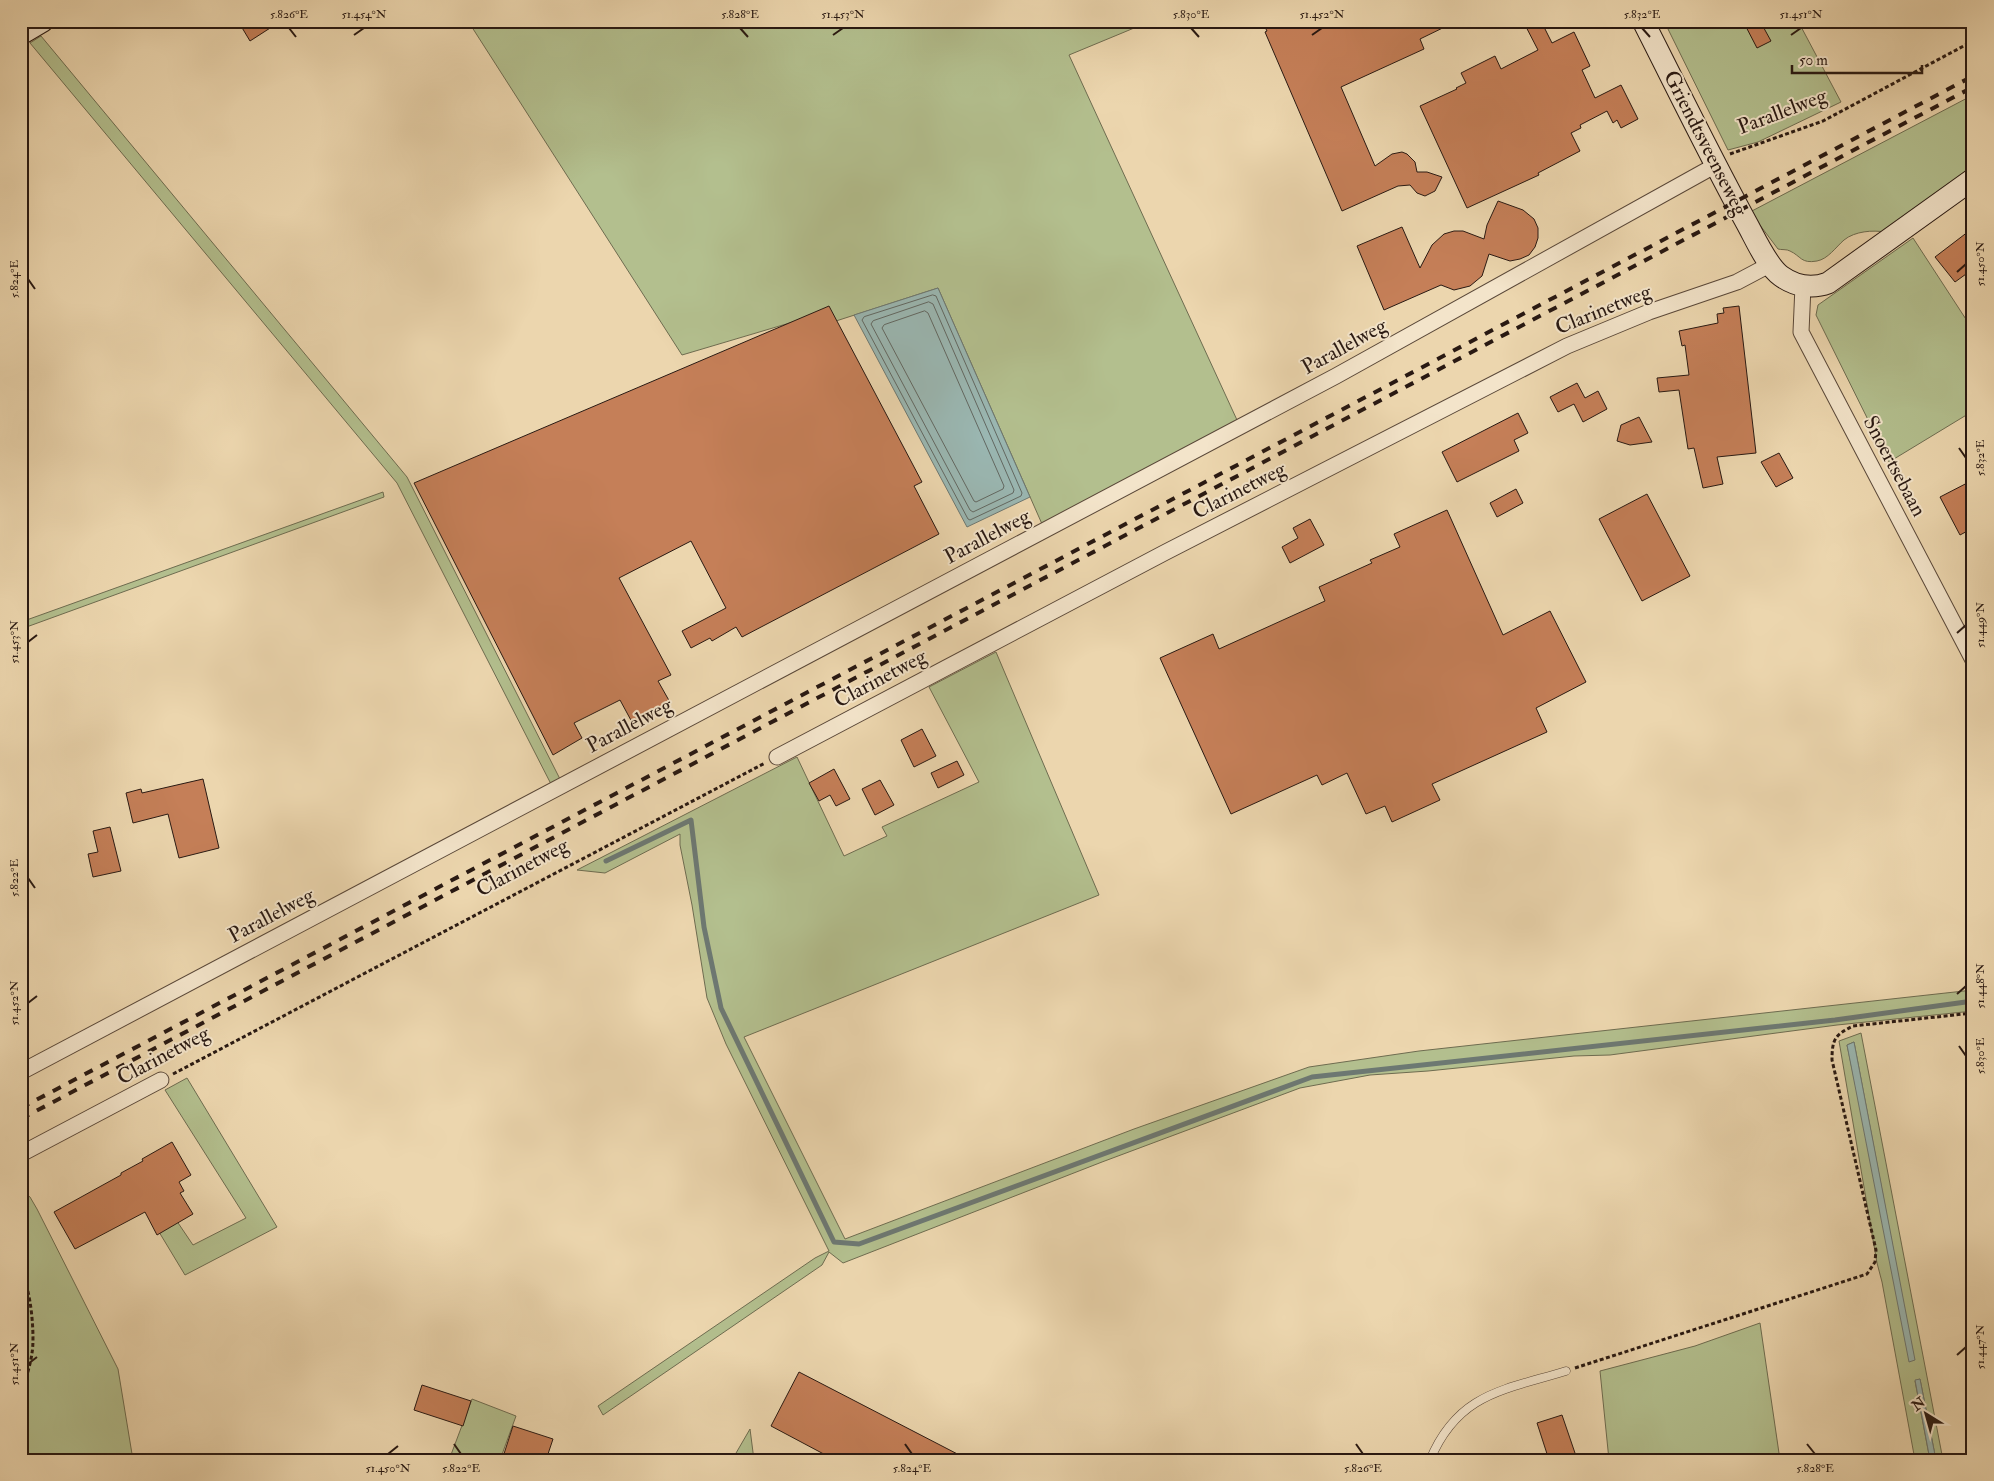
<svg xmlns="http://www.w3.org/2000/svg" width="1994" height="1481" viewBox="0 0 1994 1481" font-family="'IM FELL Double Pica',serif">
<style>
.green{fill:#b3bf8e;stroke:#6e6c50;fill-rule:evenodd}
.water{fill:#9ab7b2;stroke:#6d7872}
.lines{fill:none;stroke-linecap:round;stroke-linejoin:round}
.shore{stroke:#626862;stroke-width:1}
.stream{stroke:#6d7872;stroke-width:5}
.building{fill:#c57f58;stroke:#291912}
.lane-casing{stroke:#5a4839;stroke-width:9}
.street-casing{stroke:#5a4839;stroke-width:17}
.secondary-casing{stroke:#291912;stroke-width:23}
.path{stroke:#291912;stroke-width:3;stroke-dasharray:4 2.5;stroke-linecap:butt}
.lane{stroke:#f3e4ca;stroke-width:8}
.street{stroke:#f3e4ca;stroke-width:15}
.secondary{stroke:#f3e4ca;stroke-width:21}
.rail{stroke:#291912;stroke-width:4;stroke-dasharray:9 9;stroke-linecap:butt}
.ticks{fill:none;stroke:#291912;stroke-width:2}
.labels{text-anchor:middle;stroke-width:4;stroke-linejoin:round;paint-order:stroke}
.street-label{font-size:21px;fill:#291912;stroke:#f3e4ca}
.neatline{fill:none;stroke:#291912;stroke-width:2}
.ticks-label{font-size:12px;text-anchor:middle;fill:#291912}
</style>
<rect width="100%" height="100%" fill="#ecd6ae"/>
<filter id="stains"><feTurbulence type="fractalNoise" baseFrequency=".004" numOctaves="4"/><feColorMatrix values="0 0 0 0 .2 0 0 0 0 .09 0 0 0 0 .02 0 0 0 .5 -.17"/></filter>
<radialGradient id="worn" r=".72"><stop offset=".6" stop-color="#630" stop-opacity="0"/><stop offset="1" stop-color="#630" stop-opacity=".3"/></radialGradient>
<g class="green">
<path d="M 468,21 L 1151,21 L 1069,55 L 1237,420 L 1042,524 L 938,288 L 836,321 L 830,311 L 682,355 Z"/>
<path d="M 1664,21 L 1798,21 L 1841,102 L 1758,142 L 1728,150 Z"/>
<path d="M 41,36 L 407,477 L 561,781 L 552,786 L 397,483 L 30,43 Z"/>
<path d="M 1973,95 L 1973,168 L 1885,232 C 1873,230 1855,231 1844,240 C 1836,247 1828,259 1817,261 C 1801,264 1801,256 1790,251 C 1787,249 1781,250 1778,249 L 1750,212 Z"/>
<path d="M 1913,238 L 1973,330 L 1973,411 L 1889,462 L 1816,315 L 1818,305 Z"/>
<path d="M 383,492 L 384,497 L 21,629 L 21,622 Z"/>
<path d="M 996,652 L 1099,895 L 744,1037 L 845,1239 L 1134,1129 L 1309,1067 L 1419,1051 L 1973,990 L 1973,1011 L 1837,1025 L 1610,1055 L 1574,1056 L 1428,1071 L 1370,1075 L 1300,1088 L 1102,1162 L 843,1263 L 829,1252 L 822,1265 L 603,1415 L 598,1406 L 815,1258 L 829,1251 L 726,1044 L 707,998 L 692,905 L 680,845 L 680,834 L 605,873 L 577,870 L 797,757 L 844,856 L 887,836 L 882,827 L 979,782 L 929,687 Z"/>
<path d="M 1861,1033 L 1943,1460 L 1936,1460 L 1920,1379 L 1915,1381 L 1930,1460 L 1915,1460 L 1882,1282 L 1877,1263 L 1839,1041 ZM 1854,1042 L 1914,1360 L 1847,1045 Z"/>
<path d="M 187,1078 L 277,1227 L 185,1275 L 153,1222 L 168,1208 L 193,1245 L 246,1218 L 165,1090 Z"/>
<path d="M 21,1189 L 30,1197 L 37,1209 L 118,1369 L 133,1460 L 21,1460 Z"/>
<path d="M 1760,1323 L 1780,1460 L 1609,1460 L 1600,1371 L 1695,1346 Z"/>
<path d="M 472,1399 L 516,1416 L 500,1460 L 449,1460 Z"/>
<path d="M 750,1429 L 754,1460 L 732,1460 Z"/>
</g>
<g class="water">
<path d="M 938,288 L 1030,497 L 967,527 L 854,315 Z"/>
<path d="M 1854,1042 L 1915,1360 L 1909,1362 L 1847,1045 Z"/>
<path d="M 1920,1379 L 1936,1460 L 1930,1460 L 1915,1380 Z"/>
</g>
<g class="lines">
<g class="shore">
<path d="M 933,295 L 936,296 L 1022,493 L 1021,496 L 970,520 L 968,519 L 862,320 L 864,317 Z"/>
<path d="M 929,302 L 933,304 L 1014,490 L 1013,493 L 973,512 L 970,510 L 871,324 L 873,321 Z"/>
<path d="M 925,311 L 928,313 L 1004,486 L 1003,489 L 976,502 L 974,501 L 882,328 L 884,325 Z"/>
</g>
<path class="stream" d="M 606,861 L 691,820 L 704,927 L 721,1008 L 834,1242 L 859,1244 L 1312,1077 L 1835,1020 L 1973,1001"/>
</g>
<g class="building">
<path d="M 238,21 L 281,21 L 250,41 Z"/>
<path d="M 1262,21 L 1457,21 L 1420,39 L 1424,49 L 1341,87 L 1375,166 L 1392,154 L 1402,152 L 1407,154 L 1415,162 L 1417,172 L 1427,172 L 1442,177 L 1435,191 L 1425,196 L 1417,193 L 1410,185 L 1398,186 L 1342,211 L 1265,32 L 1267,31 Z"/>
<path d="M 1523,21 L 1541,21 L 1552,43 L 1574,32 L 1590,66 L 1582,70 L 1595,98 L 1621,85 L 1638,119 L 1621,128 L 1617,120 L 1613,123 L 1607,111 L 1580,125 L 1581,128 L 1571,133 L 1580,151 L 1538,173 L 1539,175 L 1467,208 L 1420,106 L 1457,89 L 1456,88 L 1466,83 L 1461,73 L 1495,56 L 1501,69 L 1538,50 Z"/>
<path d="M 1743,21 L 1760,21 L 1771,41 L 1757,48 Z"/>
<path d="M 1498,201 L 1523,210 L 1534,219 L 1538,228 L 1538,238 L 1535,247 L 1529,255 L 1520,259 L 1510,261 L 1489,254 L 1482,276 L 1470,286 L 1454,290 L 1441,285 L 1384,310 L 1357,246 L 1402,227 L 1420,268 L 1432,245 L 1444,234 L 1454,231 L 1463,231 L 1484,239 L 1487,225 Z"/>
<path d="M 1973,228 L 1973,269 L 1955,282 L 1935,257 Z"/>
<path d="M 829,306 L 922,482 L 914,486 L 939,534 L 742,637 L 736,627 L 712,641 L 710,638 L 691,648 L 682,631 L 726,608 L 691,541 L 619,578 L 671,675 L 658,681 L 671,704 L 633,724 L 620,700 L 574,723 L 582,738 L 553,755 L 414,483 Z"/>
<path d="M 1739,306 L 1756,453 L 1717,457 L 1723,484 L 1703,488 L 1694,448 L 1688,449 L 1679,390 L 1659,392 L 1657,378 L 1689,375 L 1685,345 L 1682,346 L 1679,331 L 1718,323 L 1717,314 L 1724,313 L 1723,308 Z"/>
<path d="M 1577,383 L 1585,398 L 1598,391 L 1607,409 L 1583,422 L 1574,404 L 1558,412 L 1550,397 Z"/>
<path d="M 1518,413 L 1528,433 L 1514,440 L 1519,451 L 1457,482 L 1442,452 Z"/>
<path d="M 1639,417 L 1652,442 L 1630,445 L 1617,441 L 1621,425 Z"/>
<path d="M 1779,453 L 1793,478 L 1776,487 L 1761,462 Z"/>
<path d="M 1973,480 L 1973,528 L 1960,535 L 1940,497 Z"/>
<path d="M 1516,489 L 1523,503 L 1497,517 L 1490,503 Z"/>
<path d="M 1647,494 L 1690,576 L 1642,601 L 1599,519 Z"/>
<path d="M 1447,510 L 1503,635 L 1550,611 L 1586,682 L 1536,708 L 1547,732 L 1432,784 L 1440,800 L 1392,822 L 1385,806 L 1366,814 L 1347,773 L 1322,785 L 1317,775 L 1231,814 L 1160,658 L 1213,634 L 1219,649 L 1325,601 L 1319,587 L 1372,563 L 1370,560 L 1400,547 L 1394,534 Z"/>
<path d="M 1310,519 L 1324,545 L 1290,563 L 1282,547 L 1298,538 L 1293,528 Z"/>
<path d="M 922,729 L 936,756 L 914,767 L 901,740 Z"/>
<path d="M 957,761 L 964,775 L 938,788 L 931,773 Z"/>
<path d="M 834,769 L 850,799 L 836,806 L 830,795 L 819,801 L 809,783 Z"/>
<path d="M 203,779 L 219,848 L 179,858 L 168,814 L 133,823 L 126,793 L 141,789 L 142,793 Z"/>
<path d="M 880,780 L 894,805 L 875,815 L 862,789 Z"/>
<path d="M 110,827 L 121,871 L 93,877 L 88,854 L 98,852 L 93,831 Z"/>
<path d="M 172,1142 L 191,1175 L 179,1182 L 184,1191 L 180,1193 L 193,1214 L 157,1235 L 145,1212 L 75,1249 L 54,1212 L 121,1175 L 121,1173 L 143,1161 L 142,1159 Z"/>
<path d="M 799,1372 L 969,1460 L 835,1460 L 771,1426 Z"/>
<path d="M 422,1385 L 471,1401 L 463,1426 L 414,1410 Z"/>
<path d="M 1562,1415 L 1576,1456 L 1564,1460 L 1549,1460 L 1537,1423 Z"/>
<path d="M 513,1426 L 553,1439 L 546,1460 L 502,1460 Z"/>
</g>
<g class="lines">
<g class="lane-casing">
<path id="lane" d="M 1430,1460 C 1458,1393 1504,1390 1566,1371"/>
</g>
<g class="street-casing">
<g id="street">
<path d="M 1803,286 L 1801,332 L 1973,660"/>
<path d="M 777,757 L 1164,553 L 1567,346 L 1649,312 L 1737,282 L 1771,264"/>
<path d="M 21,1072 L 1336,376 L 1716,165"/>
<path d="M 21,1154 L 161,1080"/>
</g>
</g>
<g class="secondary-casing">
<g id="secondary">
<path d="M 1643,21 C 1677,88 1710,156 1746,222 C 1755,238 1767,266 1781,276 C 1795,286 1812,289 1828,283 L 1973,179"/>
<path d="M 21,34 L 43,21"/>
</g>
</g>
<g class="path">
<path d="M 1730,154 L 1823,121 L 1973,41"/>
<path d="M 173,1074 L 765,763"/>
<path d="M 21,1273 C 31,1287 35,1336 32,1353 C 30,1367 25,1381 21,1394"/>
<path d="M 1575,1368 L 1867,1274 L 1875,1262 L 1876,1250 L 1832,1060 C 1832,1039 1835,1035 1853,1026 L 1973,1013"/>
</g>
<use href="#lane" class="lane"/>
<use href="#street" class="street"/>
<use href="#secondary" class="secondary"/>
<g class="rail">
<path d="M 21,1108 L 1973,76"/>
<path d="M 21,1119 L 1973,87"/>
</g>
</g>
<path class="ticks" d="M 289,28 L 296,37M 740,28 L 748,37M 1191,28 L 1199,37M 1642,28 L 1650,37M 354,35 L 364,28M 833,35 L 843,28M 1312,35 L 1322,28M 1791,35 L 1801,28M 1957,272 L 1966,264M 28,279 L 35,289M 1959,448 L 1966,458M 1957,633 L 1966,625M 28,642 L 37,635M 28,878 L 35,888M 1957,994 L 1966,986M 28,1003 L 37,996M 1959,1046 L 1966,1056M 1957,1355 L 1966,1347M 28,1364 L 37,1357M 454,1444 L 461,1454M 905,1444 L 912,1454M 1356,1444 L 1363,1454M 1807,1444 L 1815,1454M 388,1454 L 398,1446"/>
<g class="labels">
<g class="street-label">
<text transform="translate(1782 111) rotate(-21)" y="7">Parallelweg</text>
<text transform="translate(1706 143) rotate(63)" y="7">Griendtsveenseweg</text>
<text transform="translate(1603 309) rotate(-22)" y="7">Clarinetweg</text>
<text transform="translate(1344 346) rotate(-29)" y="7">Parallelweg</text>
<text transform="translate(1895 466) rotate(62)" y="7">Snoertsebaan</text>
<text transform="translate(1239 490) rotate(-27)" y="7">Clarinetweg</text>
<text transform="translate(987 536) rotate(-28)" y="7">Parallelweg</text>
<text transform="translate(880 678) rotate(-28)" y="7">Clarinetweg</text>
<text transform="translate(629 725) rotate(-28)" y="7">Parallelweg</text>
<text transform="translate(522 867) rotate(-28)" y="7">Clarinetweg</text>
<text transform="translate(271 915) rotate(-28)" y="7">Parallelweg</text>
<text transform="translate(163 1055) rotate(-28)" y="7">Clarinetweg</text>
</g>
</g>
<rect width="1994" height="1481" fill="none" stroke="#ecd6ae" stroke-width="55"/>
<g transform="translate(1926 1414) rotate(323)" stroke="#f3e4ca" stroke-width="4" paint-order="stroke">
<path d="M0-4L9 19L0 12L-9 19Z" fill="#291912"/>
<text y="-8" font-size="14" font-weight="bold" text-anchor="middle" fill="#291912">N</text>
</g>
<path d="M1792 65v8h130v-8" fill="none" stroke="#291912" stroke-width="2.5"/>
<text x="1799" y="65" font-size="15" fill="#291912" stroke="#f3e4ca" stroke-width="4" paint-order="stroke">50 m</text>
<rect x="28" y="28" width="1938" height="1426" class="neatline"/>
<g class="ticks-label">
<text x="289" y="18">5.826°E</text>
<text x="364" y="18">51.454°N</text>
<text x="740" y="18">5.828°E</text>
<text x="843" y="18">51.453°N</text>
<text x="1191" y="18">5.830°E</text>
<text x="1322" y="18">51.452°N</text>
<text x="1642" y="18">5.832°E</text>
<text x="1801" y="18">51.451°N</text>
<text transform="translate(1980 264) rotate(-90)" y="4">51.450°N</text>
<text transform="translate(14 279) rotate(-90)" y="4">5.824°E</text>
<text transform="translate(1980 458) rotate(-90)" y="4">5.832°E</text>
<text transform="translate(1980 625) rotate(-90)" y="4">51.449°N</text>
<text transform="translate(14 642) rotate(-90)" y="4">51.453°N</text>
<text transform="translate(14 878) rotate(-90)" y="4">5.822°E</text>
<text transform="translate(1980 986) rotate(-90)" y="4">51.448°N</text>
<text transform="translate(14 1003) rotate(-90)" y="4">51.452°N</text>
<text transform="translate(1980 1056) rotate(-90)" y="4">5.830°E</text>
<text transform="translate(1980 1347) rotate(-90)" y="4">51.447°N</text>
<text transform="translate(14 1364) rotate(-90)" y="4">51.451°N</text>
<text x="388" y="1472">51.450°N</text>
<text x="461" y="1472">5.822°E</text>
<text x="912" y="1472">5.824°E</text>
<text x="1363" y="1472">5.826°E</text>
<text x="1815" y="1472">5.828°E</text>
</g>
<rect width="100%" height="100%" filter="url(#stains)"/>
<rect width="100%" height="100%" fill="url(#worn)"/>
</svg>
